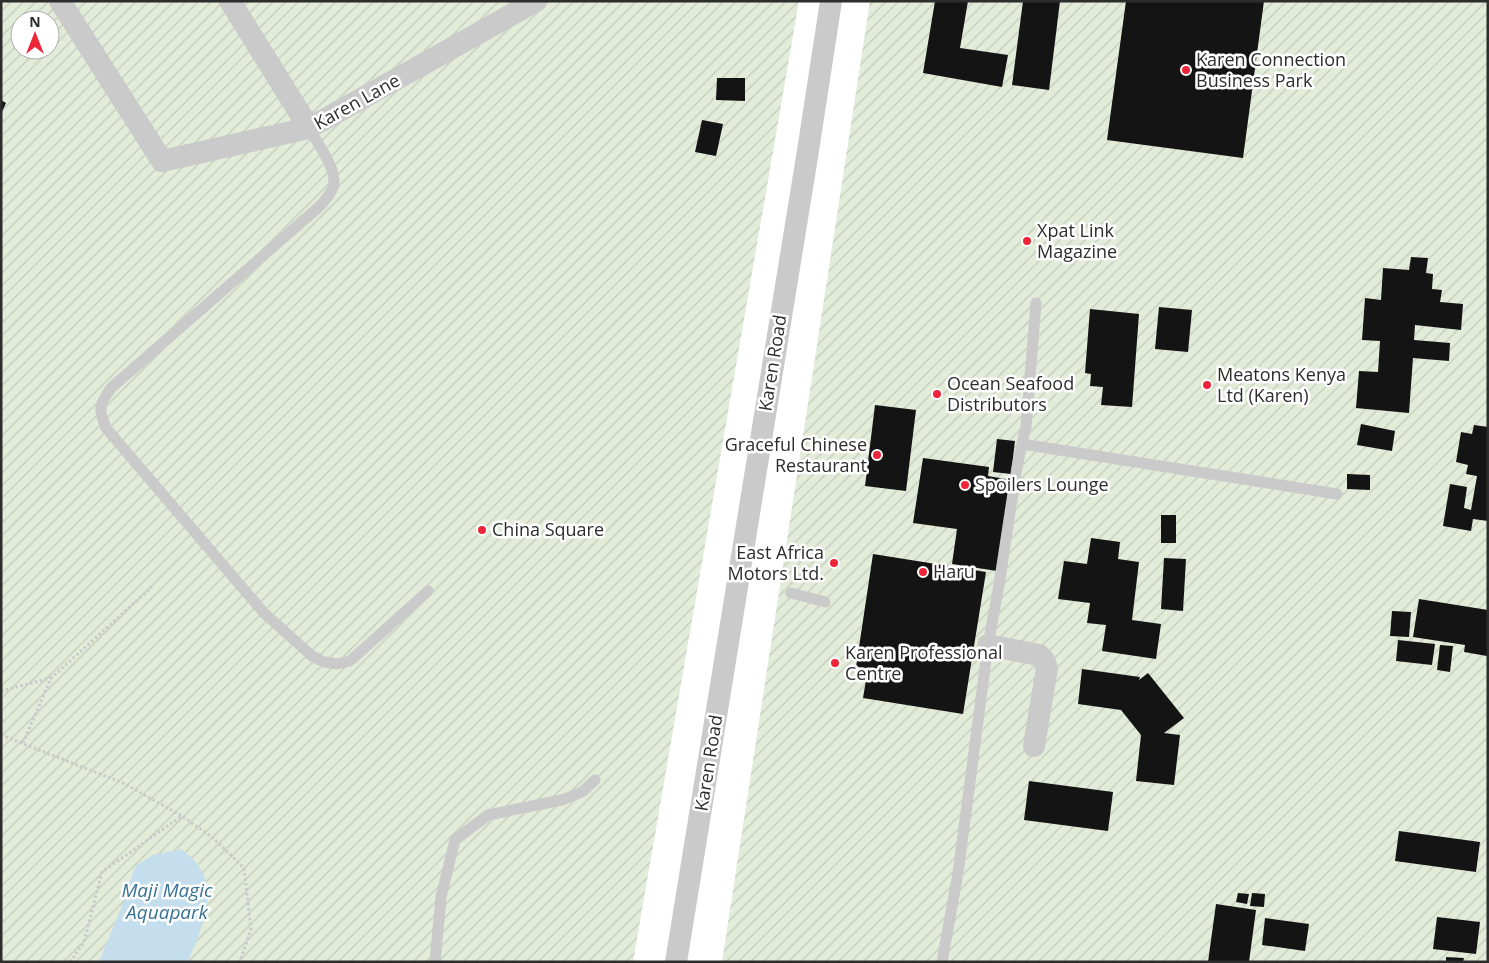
<svg xmlns="http://www.w3.org/2000/svg" width="1489" height="963" viewBox="0 0 1489 963" font-family="'Open Sans',sans-serif">
<style>
.garden{fill:url(#garden-furrows);fill-rule:evenodd}
.water{fill:#c4deed}
.building{fill:#141414}
.lines{fill:none;stroke-linecap:round;stroke-linejoin:round}
.path{stroke:#cacaca;stroke-width:3;stroke-dasharray:2.5 2.5;stroke-linecap:butt}
.lane{stroke:#cacaca;stroke-width:11}
.street{stroke:#cacaca;stroke-width:22}
.poi-dot{fill:#ee2538;stroke:#fff;stroke-width:2}
.labels{text-anchor:middle;stroke-width:5;stroke-linejoin:round;paint-order:stroke}
.poi-label{font-size:18px;fill:#2d2d2d;stroke:#fff;text-anchor:start}
.street-label{font-size:18px;fill:#2d2d2d;stroke:#fff}
.water-label{font-size:19px;font-style:italic;fill:#377192;stroke:#fff}
</style>
<defs>
<pattern id="garden-furrows" width="10" height="10" patternUnits="userSpaceOnUse" patternTransform="scale(1.25)"><rect width="10" height="10" fill="#e3ebd9"/><path d="M-1 1l2-2M0 10L10 0M9 11l2-2" fill="none" stroke="#c3cabb"/></pattern>
</defs>
<rect width="100%" height="100%" fill="#fff"/>
<g class="garden">
<path d="M 1,1 L 799,1 L 633,962 L 1,962 ZM 20,20 L 50,20 L 50,50 L 20,50 Z"/>
<path d="M 870,1 L 1488,1 L 1488,962 L 722,962 Z"/>
</g>
<path class="water" d="M 181,849 C 187,854 194,859 198,865 C 220,895 199,932 188,962 L 99,962 L 125,898 L 135,866 L 153,855 Z"/>
<g class="building">
<path d="M 935,1 L 968,1 L 960,48 L 1008,55 L 1002,87 L 923,73 Z"/>
<path d="M 1023,1 L 1060,1 L 1049,90 L 1012,85 Z"/>
<path d="M 1126,1 L 1264,1 L 1243,158 L 1107,140 Z"/>
<path d="M 717,78 L 745,78 L 745,101 L 716,100 Z"/>
<path d="M 1,100 L 6,103 L 1,114 Z"/>
<path d="M 702,120 L 723,124 L 716,156 L 695,152 Z"/>
<path d="M 1411,257 L 1428,258 L 1426,273 L 1433,274 L 1432,289 L 1442,290 L 1440,302 L 1463,304 L 1461,330 L 1415,325 L 1414,340 L 1450,343 L 1449,361 L 1413,358 L 1409,413 L 1356,408 L 1359,371 L 1378,372 L 1380,341 L 1362,340 L 1365,298 L 1381,300 L 1383,268 L 1409,270 Z"/>
<path d="M 1159,307 L 1192,310 L 1188,352 L 1155,349 Z"/>
<path d="M 1090,309 L 1139,314 L 1132,407 L 1101,405 L 1103,387 L 1090,386 L 1091,374 L 1085,373 Z"/>
<path d="M 875,405 L 916,410 L 906,491 L 865,486 Z"/>
<path d="M 1361,424 L 1395,431 L 1392,451 L 1357,445 Z"/>
<path d="M 1474,425 L 1488,427 L 1488,521 L 1473,519 L 1471,531 L 1443,526 L 1450,484 L 1467,487 L 1464,508 L 1471,510 L 1477,476 L 1466,474 L 1468,465 L 1456,462 L 1461,432 L 1472,434 Z"/>
<path d="M 997,439 L 1015,441 L 1011,474 L 993,472 Z"/>
<path d="M 923,458 L 989,467 L 988,476 L 1011,480 L 997,571 L 952,564 L 957,529 L 913,523 Z"/>
<path d="M 1347,474 L 1370,475 L 1370,490 L 1347,489 Z"/>
<rect x="1161" y="515" width="15" height="28"/>
<path d="M 1091,538 L 1120,542 L 1118,559 L 1139,562 L 1132,620 L 1161,624 L 1156,659 L 1102,651 L 1106,625 L 1087,623 L 1090,603 L 1058,599 L 1064,561 L 1087,564 Z"/>
<path d="M 873,554 L 986,572 L 963,714 L 863,698 L 868,668 L 856,667 Z"/>
<path d="M 1164,558 L 1186,559 L 1183,611 L 1161,609 Z"/>
<path d="M 1419,599 L 1488,610 L 1487,656 L 1464,652 L 1465,645 L 1413,637 Z"/>
<path d="M 1392,611 L 1411,612 L 1409,637 L 1390,636 Z"/>
<path d="M 1398,640 L 1435,644 L 1432,665 L 1396,661 Z"/>
<path d="M 1440,645 L 1453,646 L 1450,672 L 1437,670 Z"/>
<path d="M 1082,669 L 1140,677 L 1139,680 L 1148,673 L 1184,718 L 1164,733 L 1180,735 L 1174,785 L 1136,781 L 1141,735 L 1121,710 L 1078,704 Z"/>
<path d="M 1029,781 L 1113,792 L 1108,831 L 1024,820 Z"/>
<path d="M 1399,831 L 1480,842 L 1476,872 L 1395,861 Z"/>
<path d="M 1238,893 L 1249,894 L 1247,904 L 1236,902 Z"/>
<path d="M 1252,893 L 1265,894 L 1264,907 L 1250,906 Z"/>
<path d="M 1216,904 L 1256,910 L 1249,962 L 1208,962 Z"/>
<path d="M 1437,917 L 1480,922 L 1476,954 L 1433,949 Z"/>
<path d="M 1265,918 L 1309,924 L 1305,951 L 1262,945 Z"/>
<path d="M 1446,957 L 1464,958 L 1463,962 L 1446,962 Z"/>
</g>
<g class="lines">
<g class="path">
<path d="M 1,691 L 51,678"/>
<path d="M 1,735 L 123,783 L 182,816 L 213,838 L 244,868 L 251,929 L 240,962"/>
<path d="M 23,743 L 51,678 L 152,587"/>
<path d="M 70,962 L 84,942 L 102,872 L 182,816"/>
</g>
<g class="lane">
<path d="M 309,128 C 317,143 335,166 334,183 C 333,192 325,200 320,206 L 111,388 C 99,405 98,409 106,428 L 264,613 L 312,656 L 324,662 L 337,664 L 350,661 L 428,591"/>
<path d="M 1022,444 L 1337,494"/>
<path d="M 791,593 L 825,602"/>
<path d="M 435,962 L 441,897 L 455,840 L 488,815 L 562,800 L 582,792 L 595,780"/>
<path d="M 942,962 L 958,873 L 988,645 L 999,585 L 1017,467 L 1026,426 L 1036,303"/>
</g>
<g class="street">
<path d="M 60,1 L 162,161 L 309,128 L 536,1"/>
<path d="M 230,1 L 309,128"/>
<path d="M 988,645 L 1039,655 L 1044,660 L 1047,668 L 1034,746"/>
<path d="M 676,962 L 807,157 L 831,1"/>
</g>
</g>
<g class="poi-dot">
<circle cx="1186" cy="70" r="5"/>
<circle cx="1027" cy="241" r="5"/>
<circle cx="1207" cy="385" r="5"/>
<circle cx="937" cy="394" r="5"/>
<circle cx="877" cy="455" r="5"/>
<circle cx="965" cy="485" r="5"/>
<circle cx="482" cy="530" r="5"/>
<circle cx="834" cy="563" r="5"/>
<circle cx="923" cy="572" r="5"/>
<circle cx="835" cy="663" r="5"/>
</g>
<g class="labels">
<g class="poi-label">
<text x="1196" y="66">Karen Connection<tspan x="1196" dy="21">Business Park</tspan></text>
<text x="1037" y="237">Xpat Link<tspan x="1037" dy="21">Magazine</tspan></text>
<text x="1217" y="381">Meatons Kenya<tspan x="1217" dy="21">Ltd (Karen)</tspan></text>
<text x="947" y="390">Ocean Seafood<tspan x="947" dy="21">Distributors</tspan></text>
<text x="867" y="451" text-anchor="end">Graceful Chinese<tspan x="867" dy="21">Restaurant</tspan></text>
<text x="975" y="491">Spoilers Lounge</text>
<text x="492" y="536">China Square</text>
<text x="824" y="559" text-anchor="end">East Africa<tspan x="824" dy="21">Motors Ltd.</tspan></text>
<text x="933" y="578">Haru</text>
<text x="845" y="659">Karen Professional<tspan x="845" dy="21">Centre</tspan></text>
</g>
<g class="street-label">
<text transform="translate(357 102) rotate(-29)" y="6">Karen Lane</text>
<text transform="translate(773 363) rotate(-81)" y="6">Karen Road</text>
<text transform="translate(709 763) rotate(-81)" y="6">Karen Road</text>
</g>
<g class="water-label">
<text x="167" y="897">Maji Magic<tspan x="167" dy="22">Aquapark</tspan></text>
</g>
</g>
<rect width="1489" height="963" fill="none" stroke="#2d2d2d" stroke-width="5"/>
<g transform="translate(35 35)"><circle r="24" fill="#ffffff" stroke="#ababab"/>
<path d="M0-4L9 19L0 12L-9 19Z" fill="#ee2538"/>
<text y="-8" font-size="14" font-weight="bold" text-anchor="middle" fill="#2d2d2d">N</text>
</g>
</svg>
